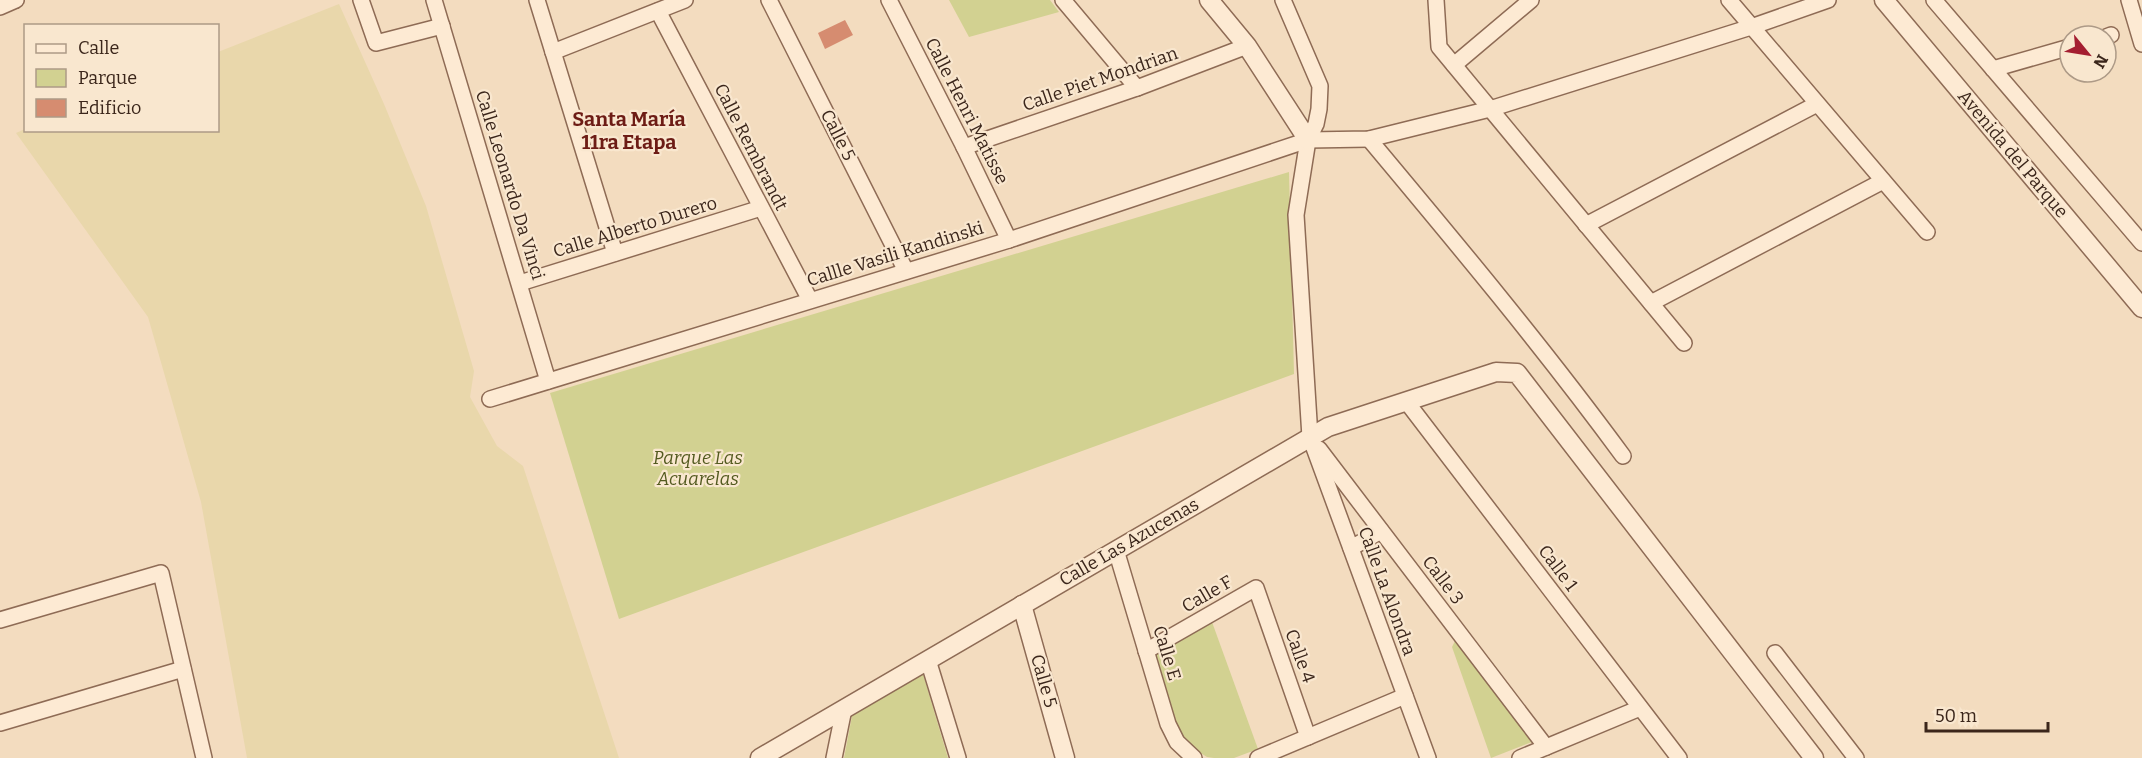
<svg xmlns="http://www.w3.org/2000/svg" width="2142" height="758" viewBox="0 0 2142 758" font-family="Bitter,serif">
<style>
.farmland{fill:#e9d7ab}
.green{fill:#d2d191}
.building{fill:#d68c70}
.lines{fill:none;stroke-linecap:round;stroke-linejoin:round}
.minor-casing{stroke:#8e6b55;stroke-width:18}
.tertiary-casing{stroke:#8e6b55;stroke-width:21}
.minor{stroke:#fdead3;stroke-width:15}
.tertiary{stroke:#fdead3;stroke-width:18}
.labels{text-anchor:middle;stroke-width:4.5;stroke-linejoin:round;paint-order:stroke}
.street-label{font-size:18px;fill:#3b261b;stroke:#f9e7cf}
.park-label{font-size:18px;font-style:italic;fill:#535a1f;stroke:#f9e7cf}
.neighbourhood-label{font-size:20px;font-weight:bold;fill:#6d1c15;stroke:#f9e7cf}
</style>
<rect width="100%" height="100%" fill="#f3dcbf"/>
<path class="farmland" d="M 339,4 L 384,104 L 426,206 L 474,371 L 470,397 L 497,446 L 523,466 L 619,758 L 247,758 L 201,502 L 148,317 L 16,133 L 25,129 L 26,130 L 218,130 L 218,52 Z"/>
<g class="green">
<path d="M 949,0 L 1050,0 L 1059,12 L 969,37 Z"/>
<path d="M 1289,172 L 1294,374 L 619,619 L 550,393 Z"/>
<path d="M 1212,622 L 1258,749 L 1234,758 L 1214,758 L 1207,757 L 1191,747 L 1178,731 L 1154,654 Z"/>
<path d="M 1455,641 L 1530,737 L 1532,742 L 1491,758 L 1452,647 Z"/>
<path d="M 923,674 L 948,758 L 844,758 L 852,716 Z"/>
</g>
<path class="building" d="M 845,20 L 853,35 L 825,49 L 818,33 Z"/>
<g class="lines">
<g class="minor-casing">
<g id="minor">
<path d="M 361,0 L 376,43 L 442,26"/>
<path d="M 434,0 L 548,381"/>
<path d="M 537,0 L 615,253"/>
<path d="M 769,0 L 906,271"/>
<path d="M 889,0 L 964,147 L 1009,240"/>
<path d="M 1063,0 L 1137,88"/>
<path d="M 1283,0 L 1320,86 L 1319,109 L 1316,124 L 1308,140 L 1296,215 L 1310,437 L 1428,758"/>
<path d="M 1436,0 L 1439,47 L 1684,343"/>
<path d="M 1729,0 L 1927,232"/>
<path d="M 1934,0 L 2142,243"/>
<path d="M 2129,0 L 2142,44"/>
<path d="M 0,7 L 16,0"/>
<path d="M 658,11 L 810,300"/>
<path d="M 2106,37 L 2111,35"/>
<path d="M 553,52 L 685,0"/>
<path d="M 1454,65 L 1531,0"/>
<path d="M 1993,69 L 2070,47"/>
<path d="M 1369,139 C 1456,243 1543,347 1623,456"/>
<path d="M 964,147 L 1137,88 L 1247,46"/>
<path d="M 1586,225 L 1817,104"/>
<path d="M 520,283 L 761,208"/>
<path d="M 1651,303 L 1883,181"/>
<path d="M 490,399 L 1009,240 L 1308,140 L 1369,139 L 1490,109 L 1751,27 L 1828,0"/>
<path d="M 1406,401 L 1679,758"/>
<path d="M 1319,449 L 1546,747"/>
<path d="M 1351,548 L 1381,531"/>
<path d="M 1116,550 L 1168,724 L 1177,742 L 1194,758"/>
<path d="M 0,620 L 161,573 L 204,758"/>
<path d="M 1146,651 L 1256,588 L 1308,737"/>
<path d="M 1775,653 L 1856,758"/>
<path d="M 928,660 L 958,758"/>
<path d="M 0,723 L 183,669"/>
<path d="M 834,758 L 844,709"/>
<path d="M 1258,758 L 1405,696"/>
<path d="M 1520,758 L 1640,708"/>
</g>
</g>
<g class="tertiary-casing">
<g id="tertiary">
<path d="M 1209,0 L 1247,46 L 1308,140"/>
<path d="M 1884,0 L 2142,308"/>
<path d="M 1022,605 L 1065,758"/>
<path d="M 760,758 L 1328,427 L 1496,372 L 1517,373 L 1814,758"/>
</g>
</g>
<use href="#minor" class="minor"/>
<use href="#tertiary" class="tertiary"/>
</g>
<g class="labels">
<g class="street-label">
<text transform="translate(1100 79) rotate(-19)" y="6">Calle Piet Mondrian</text>
<text transform="translate(967 111) rotate(63)" y="6">Calle Henri Matisse</text>
<text transform="translate(838 135) rotate(63)" y="6">Calle 5</text>
<text transform="translate(751 147) rotate(63)" y="6">Calle Rembrandt</text>
<text transform="translate(2013 154) rotate(50)" y="6">Avenida del Parque</text>
<text transform="translate(510 185) rotate(73)" y="6">Calle Leonardo Da Vinci</text>
<text transform="translate(635 227) rotate(-17)" y="6">Calle Alberto Durero</text>
<text transform="translate(895 254) rotate(-17)" y="6">Callle Vasili Kandinski</text>
<text transform="translate(1129 542) rotate(-30)" y="6">Calle Las Azucenas</text>
<text transform="translate(1558 568) rotate(53)" y="6">Calle 1</text>
<text transform="translate(1443 580) rotate(53)" y="6">Calle 3</text>
<text transform="translate(1387 591) rotate(70)" y="6">Calle La Alondra</text>
<text transform="translate(1207 594) rotate(-30)" y="6">Calle F</text>
<text transform="translate(1167 653) rotate(73)" y="6">Calle E</text>
<text transform="translate(1300 656) rotate(70)" y="6">Calle 4</text>
<text transform="translate(1044 681) rotate(74)" y="6">Calle 5</text>
</g>
<g class="park-label">
<text x="698" y="464">Parque Las<tspan x="698" dy="21">Acuarelas</tspan></text>
</g>
<g class="neighbourhood-label">
<text x="629" y="126">Santa María<tspan x="629" dy="23">11ra Etapa</tspan></text>
</g>
</g>
<rect x="24" y="24" width="195" height="108" fill="#f9e7cf" stroke="#ad9a87" stroke-width="1.5"/>
<rect x="36" y="44" width="30" height="9" fill="#fdead3" stroke="#ad9a87" stroke-width="1.5"/>
<text x="78" y="54" font-size="18" fill="#3b261b">Calle</text>
<rect x="36" y="69" width="30" height="18" fill="#d2d191" stroke="#ad9a87" stroke-width="1.5"/>
<text x="78" y="84" font-size="18" fill="#3b261b">Parque</text>
<rect x="36" y="99" width="30" height="18" fill="#d68c70" stroke="#ad9a87" stroke-width="1.5"/>
<text x="78" y="114" font-size="18" fill="#3b261b">Edificio</text>
<g transform="translate(2088 54) rotate(120)"><circle r="28" fill="#f9e7cf" stroke="#ad9a87" stroke-width="1.5"/>
<path d="M0-4.5L10 22L0 15L-10 22Z" fill="#a41e31"/>
<text y="-9" font-size="16" font-weight="bold" text-anchor="middle" fill="#3b261b">N</text>
</g>
<path d="M1926 722v9h122v-9" fill="none" stroke="#3b261b" stroke-width="3"/>
<text x="1935" y="722" font-size="18" fill="#3b261b" stroke="#f9e7cf" stroke-width="4.5" paint-order="stroke">50 m</text>
</svg>
